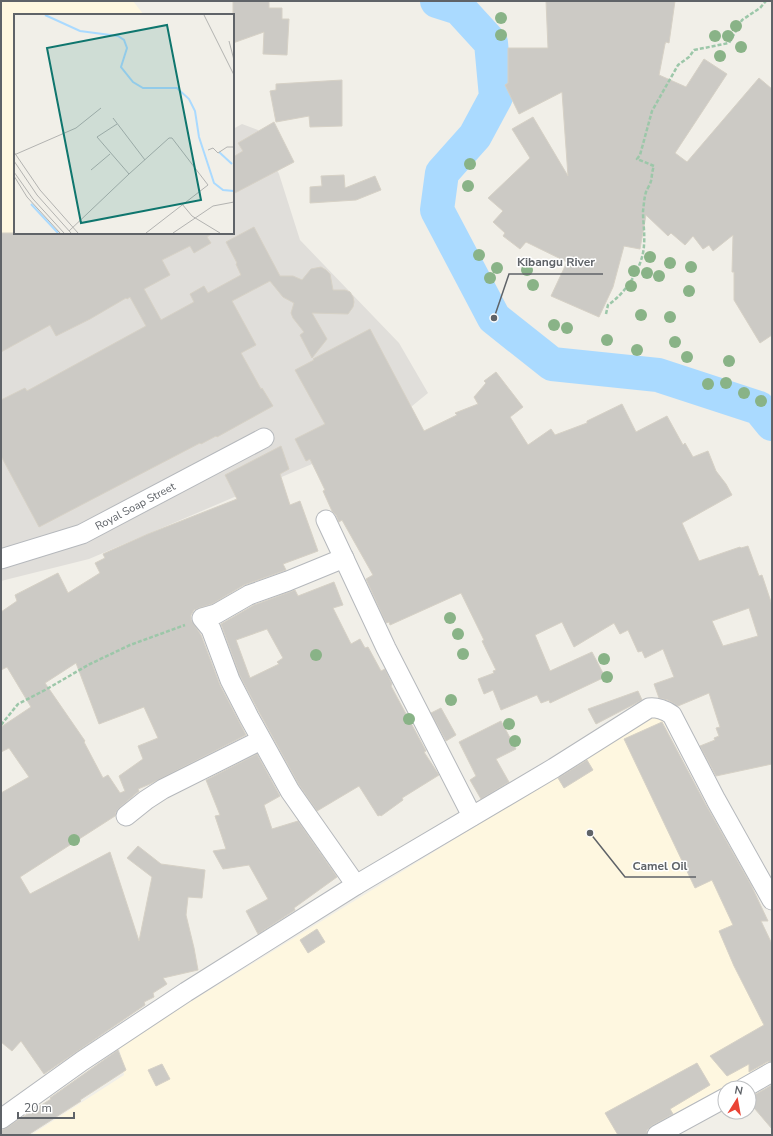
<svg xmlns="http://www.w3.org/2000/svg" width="773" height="1136" viewBox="0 0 773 1136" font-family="'Nunito Sans',sans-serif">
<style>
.commercial{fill:#fef7e0}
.industrial{fill:#e0deda}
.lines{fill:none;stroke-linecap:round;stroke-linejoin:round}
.river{stroke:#aadaff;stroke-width:34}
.building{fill:#cccac5;stroke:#d6d1c6;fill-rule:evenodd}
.minor-casing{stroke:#b5b8bc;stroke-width:21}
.path{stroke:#9cc7a9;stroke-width:2.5;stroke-dasharray:4 2;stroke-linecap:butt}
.minor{stroke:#fff;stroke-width:19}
.tree{fill:#89b387}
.labels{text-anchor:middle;stroke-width:3;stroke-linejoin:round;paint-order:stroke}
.street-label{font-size:11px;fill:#5f6368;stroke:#fff}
.inset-river{fill:none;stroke:#aadaff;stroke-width:2}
.inset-road{fill:none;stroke:#b3b3b1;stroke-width:1}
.view{fill:#0f766e;fill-opacity:0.15;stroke:#0f766e;stroke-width:2}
.inset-edge{fill:none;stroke:#5f6368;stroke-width:2}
.leader{fill:none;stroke:#5f6368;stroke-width:1.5}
.callout-dot{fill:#5f6368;stroke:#fff;stroke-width:1.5}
.callout-label{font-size:12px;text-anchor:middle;font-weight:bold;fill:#5f6368;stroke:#fff;stroke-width:3;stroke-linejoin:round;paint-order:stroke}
</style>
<rect width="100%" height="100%" fill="#f1efe8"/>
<g class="commercial">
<path d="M 1,1 L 133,1 L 144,15 L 15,15 L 15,233 L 1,253 Z"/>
<path d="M 659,713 L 772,953 L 772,1061 L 634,1135 L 31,1135 L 124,1075 L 119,1046 Z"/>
</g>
<path class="industrial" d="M 242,124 L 258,130 L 279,174 L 300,240 L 399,343 L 428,393 L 373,438 L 89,559 L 1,581 L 1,262 L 54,233 L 233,233 L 233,129 Z"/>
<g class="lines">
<path class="river" d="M 437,1 L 459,8 L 491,43 L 496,97 L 475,136 L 442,173 L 437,210 L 494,318 L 552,364 L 658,375 L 759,408 L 772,424"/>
</g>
<g class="building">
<path d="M 233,1 L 269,1 L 269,8 L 282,8 L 282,19 L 289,19 L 287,55 L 263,54 L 264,32 L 233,43 Z"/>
<path d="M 546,1 L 675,1 L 669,43 L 666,42 L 665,44 L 659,75 L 686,87 L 704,59 L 727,74 L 675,153 L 687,162 L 759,78 L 772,89 L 772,335 L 760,343 L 734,300 L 734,272 L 732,272 L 733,235 L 713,251 L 709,245 L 703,249 L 693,236 L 685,245 L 671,233 L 668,236 L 646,215 L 640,249 L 624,246 L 613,287 L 599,317 L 551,296 L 567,262 L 526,242 L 520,249 L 503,236 L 505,233 L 493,222 L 503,211 L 488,198 L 530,158 L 512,129 L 533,117 L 568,176 L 562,92 L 519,114 L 505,85 L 508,83 L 508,48 L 548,48 Z"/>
<path d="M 342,80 L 342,126 L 310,127 L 309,116 L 276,122 L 270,91 L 276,90 L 276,84 Z"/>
<path d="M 274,122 L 294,162 L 233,194 L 233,157 L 243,151 L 238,143 Z"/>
<path d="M 344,175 L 345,188 L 375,176 L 381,190 L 356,200 L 310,203 L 310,187 L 322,186 L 321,176 Z"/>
<path d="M 254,227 L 280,276 L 293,276 L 302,280 L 311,269 L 321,267 L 326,270 L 330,274 L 333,290 L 345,290 L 350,292 L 353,297 L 354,302 L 353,307 L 348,314 L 312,313 L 327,339 L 312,358 L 300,335 L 304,332 L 293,318 L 291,313 L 294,303 L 283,297 L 270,281 L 232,301 L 256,345 L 241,353 L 261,389 L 262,388 L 273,406 L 217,437 L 216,436 L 201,444 L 200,443 L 39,527 L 1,456 L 1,400 L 25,388 L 27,391 L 146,326 L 130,297 L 127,299 L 126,298 L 90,319 L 56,336 L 50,325 L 1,352 L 1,233 L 213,233 L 207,237 L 211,243 L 194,253 L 190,246 L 162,260 L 170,275 L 144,289 L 161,320 L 194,302 L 190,294 L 204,286 L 208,293 L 241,275 L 236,264 L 237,263 L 226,242 Z"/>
<path d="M 370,329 L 424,431 L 457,415 L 455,413 L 478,404 L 474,397 L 486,383 L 484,381 L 496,372 L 523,407 L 510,417 L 528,445 L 551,429 L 555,435 L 587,423 L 587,421 L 622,404 L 636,432 L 667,416 L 683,445 L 685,443 L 693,457 L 708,451 L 716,471 L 726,484 L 732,495 L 682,523 L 699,561 L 740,547 L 741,548 L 748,546 L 759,576 L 762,575 L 772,605 L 772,764 L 716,776 L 700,746 L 715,740 L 714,738 L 719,736 L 716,728 L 720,727 L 709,693 L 678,706 L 668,700 L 659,698 L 654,684 L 674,677 L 663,649 L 645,658 L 642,651 L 638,652 L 628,630 L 620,634 L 614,623 L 574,647 L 562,622 L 535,635 L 550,671 L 592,652 L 605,677 L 550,703 L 549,700 L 541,703 L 537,695 L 501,710 L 493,690 L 484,694 L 478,679 L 494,673 L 493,671 L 496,670 L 482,641 L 484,640 L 461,593 L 390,625 L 389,622 L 386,623 L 366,579 L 373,575 L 342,520 L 339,522 L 336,515 L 332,511 L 323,491 L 325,490 L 310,459 L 306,461 L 295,439 L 325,424 L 295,370 L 314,360 L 313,359 ZM 749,608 L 758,636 L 723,646 L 712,621 Z"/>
<path d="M 281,446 L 289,469 L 280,474 L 290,505 L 300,501 L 318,551 L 283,564 L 286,570 L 244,585 L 212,604 L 199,608 L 194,610 L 191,615 L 191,620 L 201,635 L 220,685 L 246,735 L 150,784 L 138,789 L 139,791 L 119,808 L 116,812 L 115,816 L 20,877 L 30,894 L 110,852 L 139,941 L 152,877 L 127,858 L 138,846 L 161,864 L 205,870 L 202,898 L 188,897 L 186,915 L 194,948 L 198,970 L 163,978 L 167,984 L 153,993 L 154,997 L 144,1002 L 145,1005 L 44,1074 L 21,1041 L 12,1051 L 1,1042 L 1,793 L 29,777 L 9,748 L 1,752 L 1,727 L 31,707 L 7,667 L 1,670 L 1,612 L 17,601 L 15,595 L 58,573 L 68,593 L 100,573 L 95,563 L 105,558 L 103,554 L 148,534 L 237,499 L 225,475 ZM 76,663 L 99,724 L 144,707 L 158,738 L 138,746 L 143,759 L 119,776 L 125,791 L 120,793 L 108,775 L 103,778 L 84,742 L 85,741 L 45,683 Z"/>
<path d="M 334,582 L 343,605 L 333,608 L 351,644 L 360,639 L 365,648 L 368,647 L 381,671 L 385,669 L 392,684 L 391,686 L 426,751 L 424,752 L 439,775 L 402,798 L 403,800 L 381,816 L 380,815 L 378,816 L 359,786 L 317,811 L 299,785 L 259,712 L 240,676 L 221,624 L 254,605 L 295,590 L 298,596 ZM 267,629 L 283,658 L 277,662 L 279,664 L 250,678 L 236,640 Z"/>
<path d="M 638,691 L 642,700 L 596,724 L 588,709 Z"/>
<path d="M 441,708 L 456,735 L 446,741 L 431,713 Z"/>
<path d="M 501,721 L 516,749 L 496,759 L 509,782 L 481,799 L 470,780 L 476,776 L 459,742 Z"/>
<path d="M 662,722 L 706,805 L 751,885 L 768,921 L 761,921 L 772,944 L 772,1061 L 767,1062 L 749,1072 L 749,1064 L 727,1076 L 710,1056 L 764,1025 L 734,966 L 719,931 L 733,925 L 712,880 L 695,888 L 624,739 Z"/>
<path d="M 257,754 L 280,796 L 264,805 L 272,829 L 298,821 L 337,877 L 294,908 L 295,910 L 258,934 L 246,911 L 268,899 L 249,865 L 223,869 L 213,851 L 226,849 L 215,816 L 220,815 L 206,780 Z"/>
<path d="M 587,760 L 593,770 L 564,788 L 558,778 Z"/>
<path d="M 317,929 L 325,942 L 308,953 L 300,940 Z"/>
<path d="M 118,1050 L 126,1070 L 80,1100 L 81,1101 L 28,1135 L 1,1135 L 1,1131 L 51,1099 L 50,1098 Z"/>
<path d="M 697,1063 L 710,1085 L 670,1109 L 673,1114 L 651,1126 L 647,1130 L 646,1135 L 618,1135 L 605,1113 Z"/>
<path d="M 162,1064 L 170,1079 L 156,1086 L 148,1070 Z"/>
<path d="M 772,1085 L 772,1129 L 749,1102 L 749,1098 Z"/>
</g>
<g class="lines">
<g class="minor-casing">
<g id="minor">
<path d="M 326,520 L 386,648 L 472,816"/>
<path d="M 344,558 L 288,581 L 249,595 L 216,614 L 202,618 L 211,629 L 230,680 L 249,717 L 290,791 L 356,885"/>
<path d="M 1,559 L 82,534 L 264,438"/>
<path d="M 126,816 L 146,800 L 163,789 L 261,740"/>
<path d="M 744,1088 L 772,1072"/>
<path d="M 1,1119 L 82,1061 L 186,992 L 356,885 L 554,768 L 649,708 C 656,707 666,710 672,715 L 716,800 L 772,900"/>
<path d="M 657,1135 L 725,1098"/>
</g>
</g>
<g class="path">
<path d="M 606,314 L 608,305 C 626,293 643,267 644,245 C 645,234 643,222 643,211 C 644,205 644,198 646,192 C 647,189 650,185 651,181 C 652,176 652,171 654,166 L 637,159 L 640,155 L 652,111 L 678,65 L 689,57 L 694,50 L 729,43 L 742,20 L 760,8 L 766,1"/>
<path d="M 1,725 L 18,704 L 45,690 L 90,664 L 130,645 L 185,625"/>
</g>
<use href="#minor" class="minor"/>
</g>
<g class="tree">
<circle cx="501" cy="18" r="6"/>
<circle cx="736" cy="26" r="6"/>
<circle cx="501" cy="35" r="6"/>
<circle cx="715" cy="36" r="6"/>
<circle cx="728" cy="36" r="6"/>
<circle cx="741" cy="47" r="6"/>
<circle cx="720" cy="56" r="6"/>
<circle cx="470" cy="164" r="6"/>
<circle cx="468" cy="186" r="6"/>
<circle cx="479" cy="255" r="6"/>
<circle cx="650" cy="257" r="6"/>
<circle cx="670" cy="263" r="6"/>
<circle cx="691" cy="267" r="6"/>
<circle cx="497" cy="268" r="6"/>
<circle cx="527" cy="270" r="6"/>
<circle cx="634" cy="271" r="6"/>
<circle cx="647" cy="273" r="6"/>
<circle cx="659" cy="276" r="6"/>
<circle cx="490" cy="278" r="6"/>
<circle cx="533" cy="285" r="6"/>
<circle cx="631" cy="286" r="6"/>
<circle cx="689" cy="291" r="6"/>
<circle cx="641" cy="315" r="6"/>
<circle cx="670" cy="317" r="6"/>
<circle cx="554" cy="325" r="6"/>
<circle cx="567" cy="328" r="6"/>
<circle cx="607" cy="340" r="6"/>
<circle cx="675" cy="342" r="6"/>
<circle cx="637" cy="350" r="6"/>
<circle cx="687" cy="357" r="6"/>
<circle cx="729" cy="361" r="6"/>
<circle cx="726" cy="383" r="6"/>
<circle cx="708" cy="384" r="6"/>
<circle cx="744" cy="393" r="6"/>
<circle cx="761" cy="401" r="6"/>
<circle cx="450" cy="618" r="6"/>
<circle cx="458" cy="634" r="6"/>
<circle cx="463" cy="654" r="6"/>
<circle cx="316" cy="655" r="6"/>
<circle cx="604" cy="659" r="6"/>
<circle cx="607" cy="677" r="6"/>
<circle cx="451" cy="700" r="6"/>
<circle cx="409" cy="719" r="6"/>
<circle cx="509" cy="724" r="6"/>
<circle cx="515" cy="741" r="6"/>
<circle cx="74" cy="840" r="6"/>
</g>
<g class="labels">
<g class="street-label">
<text transform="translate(135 506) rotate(-28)" y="4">Royal Soap Street</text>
</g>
</g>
<g transform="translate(14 14)">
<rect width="220" height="220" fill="#f1efe8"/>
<path class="inset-river" d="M 31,1 L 66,17 L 104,22 L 110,26 L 113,34 L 107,53 L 119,68 L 129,74 L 163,74 L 175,85 L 181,97 L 185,123 L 200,169 L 209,176 L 220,177M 205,138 L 218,150M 17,190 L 44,219"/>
<path class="inset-road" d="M 190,1 L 220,61M 215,27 L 220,46M 99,104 L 131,146M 103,110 L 83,123 L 115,160M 194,136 L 199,134 L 204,139 L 213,133 L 220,133M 0,138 L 26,176 L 64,219M 0,141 L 62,114 L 87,94M 0,147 L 23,181 L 57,219M 77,156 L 96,140M 0,158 L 19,185 L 50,219M 0,162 L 13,183 L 46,219M 168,190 L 178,202 L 206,219M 55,217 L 115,160 L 155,124 L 158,124 L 194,171 L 132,219M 159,219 L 199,192 L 220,188"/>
<path class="view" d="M 153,11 L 187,186 L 67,209 L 33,34 Z"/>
<rect width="220" height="220" class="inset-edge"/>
</g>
<path class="leader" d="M494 318L509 274H603M590 833L625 877H696"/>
<g class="callout-dot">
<circle cx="494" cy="318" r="4"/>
<circle cx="590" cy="833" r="4"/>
</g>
<g class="callout-label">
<text x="556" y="266">Kibangu River</text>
<text x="660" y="870">Camel Oil</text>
</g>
<rect width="773" height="1136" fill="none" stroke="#5f6368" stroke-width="4"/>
<g transform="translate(737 1100) rotate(11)"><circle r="19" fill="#ffffff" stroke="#bfc1c3"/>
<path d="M0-3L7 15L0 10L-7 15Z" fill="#ea4335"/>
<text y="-6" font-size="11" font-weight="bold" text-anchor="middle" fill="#5f6368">N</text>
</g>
<path d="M18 1112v6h56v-6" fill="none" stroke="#5f6368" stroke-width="2"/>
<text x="24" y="1112" font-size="12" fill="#5f6368" stroke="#ffffff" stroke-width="3" paint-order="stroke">20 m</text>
</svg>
